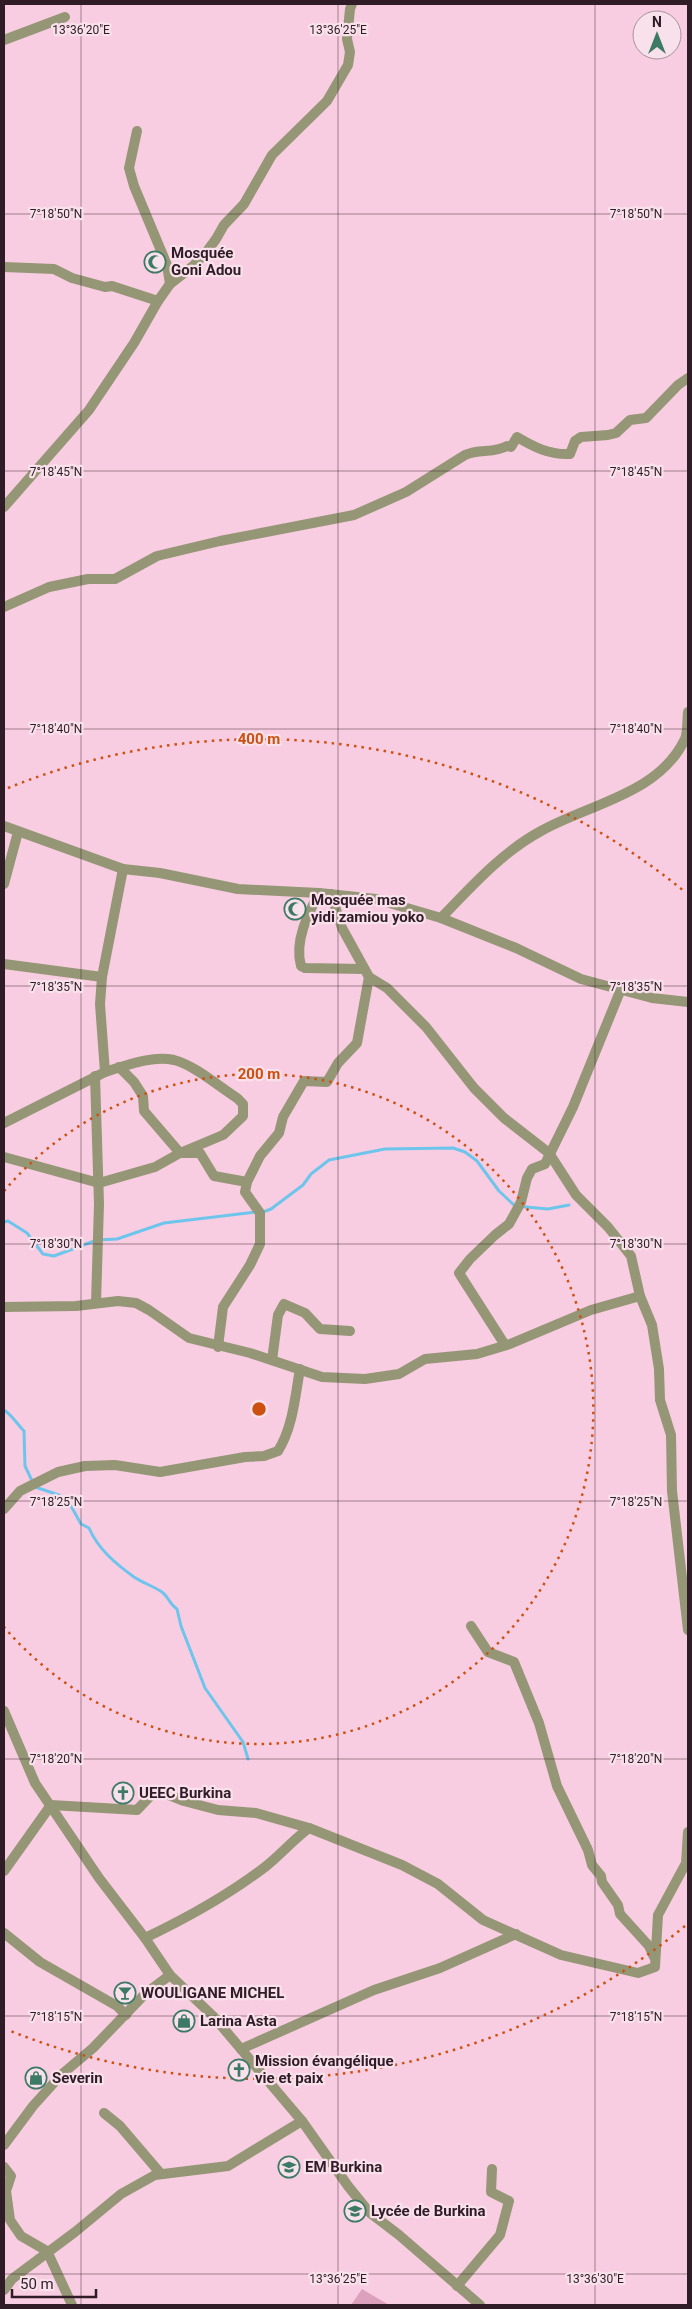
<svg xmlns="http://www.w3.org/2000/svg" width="692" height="2309" viewBox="0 0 692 2309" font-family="Roboto,sans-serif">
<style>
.green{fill:#dda1bd}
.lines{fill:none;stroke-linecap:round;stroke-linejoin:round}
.stream{stroke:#6dc5ec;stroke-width:3}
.street{stroke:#959676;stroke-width:10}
.ticks{fill:none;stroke:#301c26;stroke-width:1;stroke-opacity:0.45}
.ring{fill:none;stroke:#cc5010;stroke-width:2.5;stroke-dasharray:2.5 5}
.labels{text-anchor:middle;stroke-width:4.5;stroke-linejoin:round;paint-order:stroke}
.poi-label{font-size:15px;font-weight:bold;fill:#301c26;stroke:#f8e1eb;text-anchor:start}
.ticks-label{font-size:12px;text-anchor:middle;fill:#301c26;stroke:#f8e1eb;stroke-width:4.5;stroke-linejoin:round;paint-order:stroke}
.centre{fill:#cc5010;stroke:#f8e1eb;stroke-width:2.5}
.ring-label{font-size:15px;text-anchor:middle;font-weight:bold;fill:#cc5010;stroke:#f8e1eb;stroke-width:4.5;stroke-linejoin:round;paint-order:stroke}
</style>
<rect width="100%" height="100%" fill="#f9cde1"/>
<path class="green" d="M 362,2289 L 389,2305 L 351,2305 Z"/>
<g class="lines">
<g class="stream">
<path d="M 263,1212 L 271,1209 L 303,1185 L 311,1174 L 329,1160 L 385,1149 L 453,1148 L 465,1152 L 477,1161 L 499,1191 L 515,1206 L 548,1209 L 569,1205"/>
<path d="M 4,1222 L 8,1221 L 27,1233 L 43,1254 L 54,1256 L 97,1240 L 117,1239 L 164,1223 L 256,1212"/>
<path d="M 4,1410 C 12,1415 17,1424 24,1431 L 25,1466 L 35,1487 L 59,1495 L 71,1506 L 81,1524 L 89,1528 C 98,1549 116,1564 134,1577 C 143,1583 153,1586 162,1592 C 169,1597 169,1604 177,1609 L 181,1626 L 205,1688 L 243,1742 L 248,1759"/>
</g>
<g class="street">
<path d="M 4,40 L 65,17"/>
<path d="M 137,131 L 129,168 L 134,186 L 167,265 L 170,284"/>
<path d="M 4,267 L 54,269 L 72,278 L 105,287 L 112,286 L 158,301"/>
<path d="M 4,507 L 89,410 L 134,343 L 158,301 L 170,284 L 193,266 L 205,254 L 216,239 L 224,225 L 244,204 L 272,155 L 327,101 L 348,65 L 350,52 L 347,39 L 350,9 L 352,4"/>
<path d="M 4,607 L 49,587 L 88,579 L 115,579 L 157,556 L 220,541 L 354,515 L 406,492 L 465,455 C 479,448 493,454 507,446 L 511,447 L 517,437 C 534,447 549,455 570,454 L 575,441 L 581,437 L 608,435 L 616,433 L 630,420 L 646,418 L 678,385 L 688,378"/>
<path d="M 4,826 L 123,869 L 160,873 L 238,889 L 319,893 L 376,899 L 441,918 L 516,948 L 581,979 L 652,998 L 688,1002"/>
<path d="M 4,884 L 18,832"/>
<path d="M 319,893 C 308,914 294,941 301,966 L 305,968 L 364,969"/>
<path d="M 331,894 L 342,928 L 369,977 L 387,988 L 426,1027 L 474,1088 L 504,1118 L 549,1153 L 576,1195 L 608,1227 L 631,1256 L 640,1296 L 652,1325 L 659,1369 L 660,1400 L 671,1435 L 672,1491 L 688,1630"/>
<path d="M 441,918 C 471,887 502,852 541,831 C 589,804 659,794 685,739 C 688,731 687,720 688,712"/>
<path d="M 4,964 L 102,977"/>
<path d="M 119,1067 L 134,1082 L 143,1096 L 144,1111 L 180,1153 L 200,1153 L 214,1176 L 247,1182"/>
<path d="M 95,1076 L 99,1204 L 96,1303"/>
<path d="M 4,1123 L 105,1072 L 100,1004 L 102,977 L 123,869"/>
<path d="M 4,1157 L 99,1183 L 155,1167 L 180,1153 L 223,1135 L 243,1116 L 243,1104 L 237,1098 C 218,1086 196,1066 174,1060 C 152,1055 125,1066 105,1072"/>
<path d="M 4,1307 L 76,1306 L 118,1301 L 136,1303 L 149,1310 L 189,1338 L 250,1353 L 322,1377 L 365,1379 L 399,1374 L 425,1359 L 477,1354 L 510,1344 L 591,1310 L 640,1296"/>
<path d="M 505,1345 L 459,1273 L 470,1259 L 495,1235 L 509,1224 L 521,1202 L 527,1178 L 532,1169 L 545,1164 L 573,1107 L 621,989"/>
<path d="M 218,1347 L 223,1307 L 250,1265 L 260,1244 L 260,1213 L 245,1192 L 247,1182 L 260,1156 L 279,1133 L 283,1117 L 304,1081 L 327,1082 L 338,1063 L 357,1043 L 369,977"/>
<path d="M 272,1360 L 278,1315 L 284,1304 L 305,1313 L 320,1329 L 350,1331"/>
<path d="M 4,1509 L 20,1491 L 58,1472 L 85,1466 L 115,1465 L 160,1472 L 245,1457 L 264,1456 L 278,1451 C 293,1427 295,1397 300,1369"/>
<path d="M 471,1626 L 488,1652 L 514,1662 L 539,1723 L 557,1786 L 588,1850 L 592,1865 L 601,1876 L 602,1882 L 618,1905 L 620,1914 L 649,1946 L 654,1957"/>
<path d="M 4,1711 L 35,1783 L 99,1878 L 145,1938 L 170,1975 L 213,2016 L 302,2121 L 348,2186 L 369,2212 L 399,2235 L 480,2305"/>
<path d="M 4,1871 L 51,1805 L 137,1810 L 156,1790 L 184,1801 L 218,1810 L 256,1813 L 309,1828 L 402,1865 L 438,1884 L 483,1920 L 561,1955 L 638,1973 L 655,1967 L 658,1915 L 686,1863 L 688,1832"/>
<path d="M 4,1933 L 40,1962 L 117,2006 L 126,2015"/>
<path d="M 145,1938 C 187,1918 227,1896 265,1867 C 280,1855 293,1840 309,1828"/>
<path d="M 241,2049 L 374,1990 L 440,1968 L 516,1934"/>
<path d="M 104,2113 L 120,2126 L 161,2174"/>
<path d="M 4,2145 L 33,2106 L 61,2075 L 93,2048 L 145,1994 L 170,1975"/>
<path d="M 4,2167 L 11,2176 L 6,2191 L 10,2220 L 21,2236 L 47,2251 L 72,2305"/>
<path d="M 457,2286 L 500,2235 L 509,2201 L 491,2192 L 492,2169"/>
<path d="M 4,2290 L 12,2279 L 75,2232 L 121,2194 L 155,2175 L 228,2166 L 302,2121"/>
</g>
</g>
<path class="ticks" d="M 81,4 L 81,2305M 338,4 L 338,2305M 595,4 L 595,2305M 4,214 L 688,214M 4,471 L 688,471M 4,729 L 688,729M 4,986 L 688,986M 4,1244 L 688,1244M 4,1501 L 688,1501M 4,1759 L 688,1759M 4,2016 L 688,2016M 4,2274 L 688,2274"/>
<g class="ring">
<path d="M4 1191A335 335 0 1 1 4 1627"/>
<path d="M685 1926A670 670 0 0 1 8 2030M8 788A670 670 0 0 1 685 892"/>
</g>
<defs>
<g id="mosque-ring" transform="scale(1.125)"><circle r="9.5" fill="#f8e1eb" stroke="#3d7a65" stroke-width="1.5"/><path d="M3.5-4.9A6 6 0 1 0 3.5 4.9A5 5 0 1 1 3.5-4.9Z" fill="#3d7a65"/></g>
<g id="church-ring" transform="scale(1.125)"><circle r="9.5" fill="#f8e1eb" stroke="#3d7a65" stroke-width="1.5"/><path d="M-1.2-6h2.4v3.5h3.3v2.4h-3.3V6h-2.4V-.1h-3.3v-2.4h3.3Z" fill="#3d7a65"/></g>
<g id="bar-ring" transform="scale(1.125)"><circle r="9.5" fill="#f8e1eb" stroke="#3d7a65" stroke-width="1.5"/><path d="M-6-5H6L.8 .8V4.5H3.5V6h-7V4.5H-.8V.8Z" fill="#3d7a65"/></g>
<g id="shop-ring" transform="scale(1.125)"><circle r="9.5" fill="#f8e1eb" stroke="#3d7a65" stroke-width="1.5"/><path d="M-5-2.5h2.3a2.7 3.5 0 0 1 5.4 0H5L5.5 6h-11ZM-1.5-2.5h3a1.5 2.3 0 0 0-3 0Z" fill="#3d7a65"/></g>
<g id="school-ring" transform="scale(1.125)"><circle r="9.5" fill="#f8e1eb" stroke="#3d7a65" stroke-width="1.5"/><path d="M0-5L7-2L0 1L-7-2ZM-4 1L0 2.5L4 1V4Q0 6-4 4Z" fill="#3d7a65"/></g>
</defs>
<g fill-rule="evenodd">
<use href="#mosque-ring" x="155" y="262"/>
<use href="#mosque-ring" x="295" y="909"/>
<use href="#church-ring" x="123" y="1793"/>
<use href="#bar-ring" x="125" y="1993"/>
<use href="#shop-ring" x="184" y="2021"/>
<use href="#church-ring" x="239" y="2070"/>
<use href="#shop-ring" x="36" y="2078"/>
<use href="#school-ring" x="289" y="2167"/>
<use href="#school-ring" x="355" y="2211"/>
</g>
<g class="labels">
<g class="poi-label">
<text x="171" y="258">Mosquée<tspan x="171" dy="17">Goni Adou</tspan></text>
<text x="311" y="905">Mosquée mas<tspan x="311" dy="17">yidi zamiou yoko</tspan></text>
<text x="139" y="1798">UEEC Burkina</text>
<text x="141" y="1998">WOULIGANE MICHEL</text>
<text x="200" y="2026">Larina Asta</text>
<text x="255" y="2066">Mission évangélique<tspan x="255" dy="17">vie et paix</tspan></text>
<text x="52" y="2083">Severin</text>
<text x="305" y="2172">EM Burkina</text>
<text x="371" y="2216">Lycée de Burkina</text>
</g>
</g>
<g class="ticks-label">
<text x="81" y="34">13°36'20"E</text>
<text x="338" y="34">13°36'25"E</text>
<text x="56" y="218">7°18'50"N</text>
<text x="636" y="218">7°18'50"N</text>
<text x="56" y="476">7°18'45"N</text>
<text x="636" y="476">7°18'45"N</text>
<text x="56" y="733">7°18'40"N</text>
<text x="636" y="733">7°18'40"N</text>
<text x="56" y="991">7°18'35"N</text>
<text x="636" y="991">7°18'35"N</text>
<text x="56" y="1248">7°18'30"N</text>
<text x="636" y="1248">7°18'30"N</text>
<text x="56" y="1506">7°18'25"N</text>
<text x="636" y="1506">7°18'25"N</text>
<text x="56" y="1763">7°18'20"N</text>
<text x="636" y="1763">7°18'20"N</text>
<text x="56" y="2021">7°18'15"N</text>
<text x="636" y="2021">7°18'15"N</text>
<text x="338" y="2283">13°36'25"E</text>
<text x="595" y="2283">13°36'30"E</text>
</g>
<circle cx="259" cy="1409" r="8" class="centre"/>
<g class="ring-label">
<text x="259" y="744">400 m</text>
<text x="259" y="1079">200 m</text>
</g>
<rect width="692" height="2309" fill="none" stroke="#301c26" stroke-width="10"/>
<g transform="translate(657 35)"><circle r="24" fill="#f8e1eb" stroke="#a8929c"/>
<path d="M0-4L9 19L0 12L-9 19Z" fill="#3d7a65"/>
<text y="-8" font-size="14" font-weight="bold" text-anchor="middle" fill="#301c26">N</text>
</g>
<path d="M12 2289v8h84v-8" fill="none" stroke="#301c26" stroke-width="2.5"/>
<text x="20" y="2289" font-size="15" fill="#301c26" stroke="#f8e1eb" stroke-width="4" paint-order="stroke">50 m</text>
</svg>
